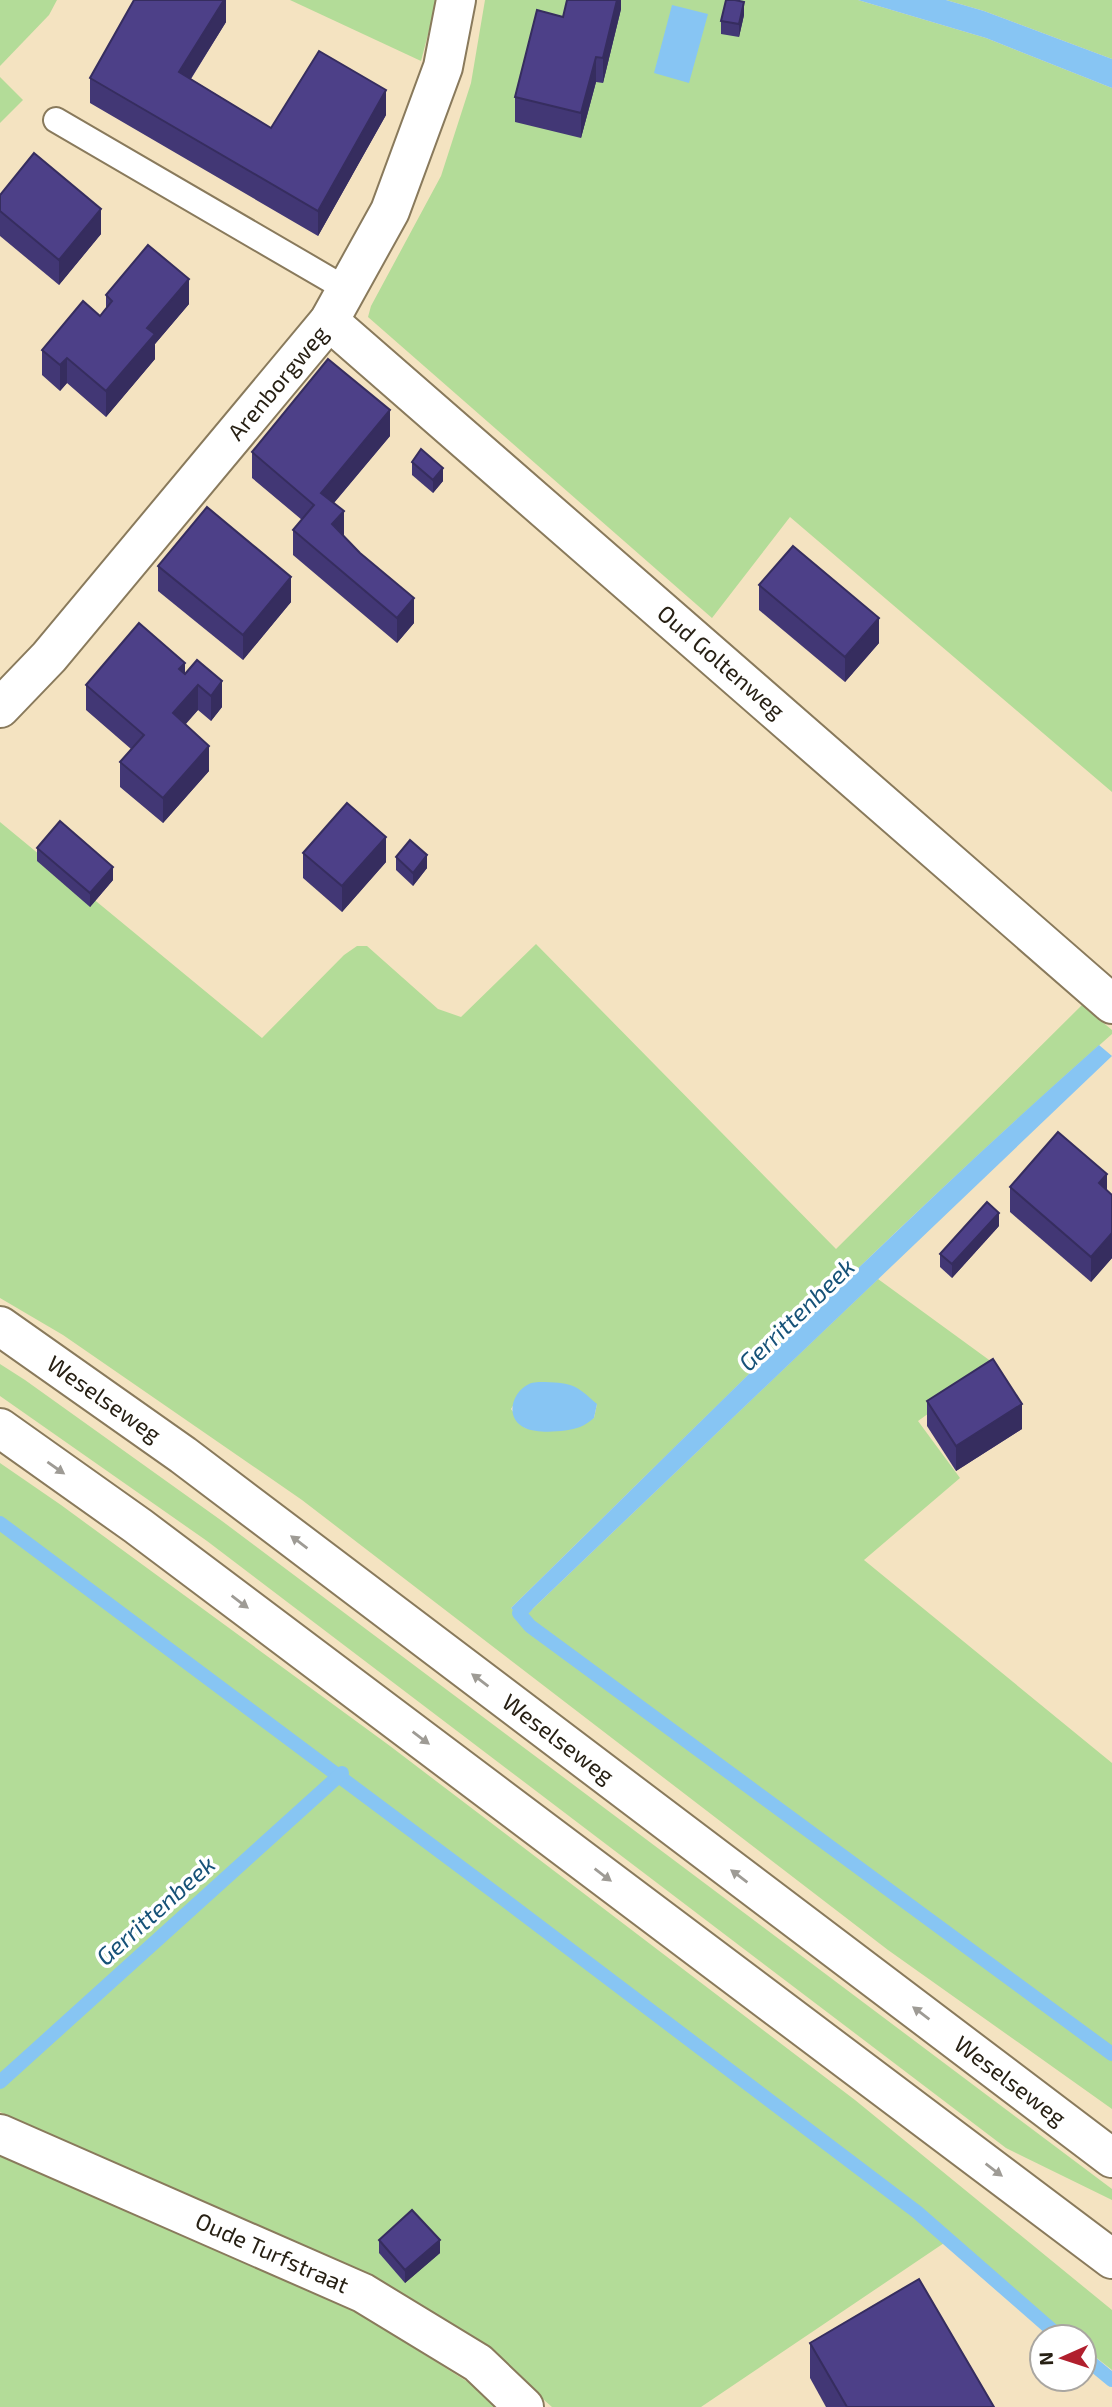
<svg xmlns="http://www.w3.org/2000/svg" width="1112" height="2407" viewBox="0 0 1112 2407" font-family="'Exo 2',sans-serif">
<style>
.green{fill:#b3dc98;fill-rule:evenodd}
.water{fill:#87c5f3}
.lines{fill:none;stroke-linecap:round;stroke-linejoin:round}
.stream{stroke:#87c5f3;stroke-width:14}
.lane-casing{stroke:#897a5c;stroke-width:28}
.street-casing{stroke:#897a5c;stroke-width:42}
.secondary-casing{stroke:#897a5c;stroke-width:42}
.lane{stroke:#fff;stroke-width:24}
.street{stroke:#fff;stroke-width:38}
.secondary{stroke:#fff;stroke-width:38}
.wall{fill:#423775}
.shaded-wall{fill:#362d5f}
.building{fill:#4d4088;stroke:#362d5f;stroke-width:2}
.oneway{fill:#9e9b95}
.labels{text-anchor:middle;stroke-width:7;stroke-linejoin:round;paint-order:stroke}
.street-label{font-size:23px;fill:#272014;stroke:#fff}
.water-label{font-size:24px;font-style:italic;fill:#165278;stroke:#fff}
</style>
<rect width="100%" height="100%" fill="#f4e3c1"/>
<g class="green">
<path d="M 0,0 L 57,0 L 49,15 L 0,66 Z"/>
<path d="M 290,0 L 437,0 L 421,61 Z"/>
<path d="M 485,0 L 858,0 L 986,38 L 1112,88 L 1112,792 L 790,517 L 712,618 L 368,317 L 371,306 L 441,176 L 471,83 Z"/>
<path d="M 946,0 L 1112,0 L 1112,59 L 984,11 Z"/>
<path d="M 0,77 L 23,100 L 0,123 Z"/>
<path d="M 0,822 L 262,1038 L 344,955 L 357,946 L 367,946 L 438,1009 L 461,1017 L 536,944 L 836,1249 L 1082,1005 L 1112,1030 L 1112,1034 C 904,1217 709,1414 511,1608 L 523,1618 L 878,1279 L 996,1365 L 918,1421 L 960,1478 L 864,1560 L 1112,1763 L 1112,2109 L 888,1950 L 302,1500 L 63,1335 L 0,1298 ZM 514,1404 L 597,1404 L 594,1418 C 567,1428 554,1432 525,1428 L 511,1409 Z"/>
<path d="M 0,1364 L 25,1380 L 222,1521 L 1112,2189 L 1112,2200 L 1006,2148 L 207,1541 L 0,1396 Z"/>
<path d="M 0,1463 L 61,1505 L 390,1746 L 855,2100 L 1112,2310 L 1112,2370 L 1084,2348 L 1084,2337 L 1071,2337 L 950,2239 L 701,2407 L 552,2407 L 501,2362 L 135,2175 L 0,2112 Z"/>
<path d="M 0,2153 L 319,2288 L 479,2389 L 497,2407 L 0,2407 Z"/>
</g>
<g class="water">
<path d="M 858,0 L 946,0 L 984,11 L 1112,59 L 1112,88 L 986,38 Z"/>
<path d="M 672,5 L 708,14 L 689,83 L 654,73 Z"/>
<path d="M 1099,1045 L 1112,1056 L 522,1619 L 511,1608 C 705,1418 896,1225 1099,1045 Z"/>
<path d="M 545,1382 C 573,1383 576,1385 597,1404 L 594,1418 C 590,1421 585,1425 580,1427 C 566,1432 538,1434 525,1428 C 504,1418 512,1392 529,1384 C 533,1382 540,1382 545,1382 Z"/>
</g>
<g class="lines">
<g class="stream">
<path d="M 0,1523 L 506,1901 L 917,2212 L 1060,2337"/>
<path d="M 526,1606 L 519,1613 L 530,1626 L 1112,2054"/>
<path d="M 0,2082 L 342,1773"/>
<path d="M 1084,2357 L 1112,2380"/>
</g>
<g class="lane-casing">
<path id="lane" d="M 56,120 L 346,289"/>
</g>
<g class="street-casing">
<g id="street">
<path d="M 329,321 L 1112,1004"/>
<path d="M 0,708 L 49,657 L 329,321 L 390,211 L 443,67 L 456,0"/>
<path d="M 0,2134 L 363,2293 L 478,2363 L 524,2407"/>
</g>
</g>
<g class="secondary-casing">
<g id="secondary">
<path d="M 0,1326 L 183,1455 L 1112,2158"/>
<path d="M 0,1428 L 138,1526 L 1112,2259"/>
</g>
</g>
<use href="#lane" class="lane"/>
<use href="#street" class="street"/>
<use href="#secondary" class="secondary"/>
</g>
<g class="wall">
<path d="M 226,0 L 226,22 L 191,79 L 271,128 L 386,115 L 318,236 L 90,103 L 90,78 Z"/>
<path d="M 621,0 L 621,9 L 603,83 L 596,82 L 581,138 L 515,122 L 515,97 L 563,17 Z"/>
<path d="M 744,15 L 739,37 L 721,34 L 721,21 Z"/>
<path d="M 0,195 L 101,234 L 59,285 L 0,236 Z"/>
<path d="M 106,295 L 189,304 L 155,344 L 155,359 L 106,417 L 67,383 L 60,391 L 42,375 L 42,350 L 100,316 L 106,309 Z"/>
<path d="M 390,436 L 334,503 L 344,536 L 414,623 L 397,643 L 293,555 L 293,530 L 302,520 L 252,478 L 252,452 Z"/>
<path d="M 412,462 L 443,481 L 433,493 L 412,475 Z"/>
<path d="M 158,566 L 291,602 L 243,660 L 158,591 Z"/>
<path d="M 759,585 L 879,643 L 845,682 L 759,610 Z"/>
<path d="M 197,660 L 222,707 L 211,721 L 198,710 L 185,724 L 209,771 L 163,823 L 120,787 L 120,762 L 131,749 L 86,710 L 86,685 L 185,674 Z"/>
<path d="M 37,848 L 113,880 L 90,907 L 37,861 Z"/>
<path d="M 303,853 L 386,862 L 342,912 L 303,878 Z"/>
<path d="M 396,857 L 427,868 L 413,886 L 396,870 Z"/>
<path d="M 1010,1187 L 1107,1190 L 1112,1195 L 1112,1258 L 1091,1282 L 1010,1212 Z"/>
<path d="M 999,1226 L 952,1278 L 940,1267 L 940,1254 Z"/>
<path d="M 927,1401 L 1022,1429 L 956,1471 L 927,1426 Z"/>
<path d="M 379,2240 L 440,2253 L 405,2283 L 379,2253 Z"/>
<path d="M 810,2343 L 994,2407 L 826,2407 L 810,2378 Z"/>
</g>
<g class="shaded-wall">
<path d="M 224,0 L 226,0 L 226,22 L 179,97 L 179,72 Z"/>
<path d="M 617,0 L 621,0 L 621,9 L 603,83 L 603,58 Z"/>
<path d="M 744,2 L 744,15 L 739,37 L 739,24 Z"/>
<path d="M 596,57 L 596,82 L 581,138 L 581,113 Z"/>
<path d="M 386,90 L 386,115 L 318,236 L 318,211 Z"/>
<path d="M 101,209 L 101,234 L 59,285 L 59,260 Z"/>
<path d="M 189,279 L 189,304 L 155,344 L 155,359 L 106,417 L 106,391 L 147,328 Z"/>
<path d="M 67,358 L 67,383 L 60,391 L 60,365 Z"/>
<path d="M 390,410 L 390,436 L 321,518 L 321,493 Z"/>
<path d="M 443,468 L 443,481 L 433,493 L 433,480 Z"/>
<path d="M 344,511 L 344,536 L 332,524 Z"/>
<path d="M 291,577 L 291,602 L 243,660 L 243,635 Z"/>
<path d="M 414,598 L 414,623 L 397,643 L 397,618 Z"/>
<path d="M 879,618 L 879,643 L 845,682 L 845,657 Z"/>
<path d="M 185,663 L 185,688 L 179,669 Z"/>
<path d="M 222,681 L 222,707 L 211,721 L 211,696 Z"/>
<path d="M 198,685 L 198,710 L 173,739 L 173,713 Z"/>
<path d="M 209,746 L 209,771 L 163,823 L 163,798 Z"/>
<path d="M 386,837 L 386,862 L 342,912 L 342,886 Z"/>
<path d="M 427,855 L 427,868 L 413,886 L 413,873 Z"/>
<path d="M 113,867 L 113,880 L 90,907 L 90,893 Z"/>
<path d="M 1107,1174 L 1107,1199 L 1099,1183 Z"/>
<path d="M 999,1213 L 999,1226 L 952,1278 L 952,1264 Z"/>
<path d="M 1112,1233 L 1112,1258 L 1091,1282 L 1091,1257 Z"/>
<path d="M 1022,1404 L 1022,1429 L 956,1471 L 956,1446 Z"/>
<path d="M 440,2240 L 440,2253 L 405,2283 L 405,2270 Z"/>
</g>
<g class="building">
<path d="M 134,0 L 224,0 L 179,72 L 271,128 L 319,51 L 386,90 L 318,211 L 90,78 Z"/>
<path d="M 567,0 L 617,0 L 603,58 L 596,57 L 581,113 L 515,97 L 537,10 L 563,17 Z"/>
<path d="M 726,0 L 735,0 L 744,2 L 739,24 L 721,21 Z"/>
<path d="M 34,153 L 101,209 L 59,260 L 0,211 L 0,195 Z"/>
<path d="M 148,245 L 189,279 L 147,328 L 155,334 L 106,391 L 67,358 L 60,365 L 42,350 L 83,301 L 100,316 L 112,301 L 106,295 Z"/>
<path d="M 328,359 L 390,410 L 321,493 L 344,511 L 332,524 L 360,553 L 414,598 L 397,618 L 293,530 L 314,505 L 252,452 Z"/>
<path d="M 421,449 L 443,468 L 433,480 L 412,462 Z"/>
<path d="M 207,507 L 291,577 L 243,635 L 158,566 Z"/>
<path d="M 793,546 L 879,618 L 845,657 L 759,585 Z"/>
<path d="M 139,623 L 185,663 L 179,669 L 185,674 L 197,660 L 222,681 L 211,696 L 198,685 L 173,713 L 209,746 L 163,798 L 120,762 L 144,735 L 86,685 Z"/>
<path d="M 347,803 L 386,837 L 342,886 L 303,853 Z"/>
<path d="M 60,821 L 113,867 L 90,893 L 37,848 Z"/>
<path d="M 410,840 L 427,855 L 413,873 L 396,857 Z"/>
<path d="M 1058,1132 L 1107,1174 L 1099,1183 L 1112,1195 L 1112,1233 L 1091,1257 L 1010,1187 Z"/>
<path d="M 987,1202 L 999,1213 L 952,1264 L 940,1254 Z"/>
<path d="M 993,1359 L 1022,1404 L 956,1446 L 927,1401 Z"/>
<path d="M 412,2210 L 440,2240 L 405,2270 L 379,2240 Z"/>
<path d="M 919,2279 L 994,2407 L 847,2407 L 810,2343 Z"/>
</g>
<defs><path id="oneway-solid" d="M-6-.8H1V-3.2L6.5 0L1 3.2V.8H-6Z" transform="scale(1.75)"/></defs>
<g class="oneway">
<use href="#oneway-solid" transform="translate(56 1468) rotate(35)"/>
<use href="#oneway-solid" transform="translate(299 1542) rotate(-143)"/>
<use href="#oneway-solid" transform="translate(240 1602) rotate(37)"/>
<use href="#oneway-solid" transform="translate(480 1680) rotate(-143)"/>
<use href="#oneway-solid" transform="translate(421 1738) rotate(37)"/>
<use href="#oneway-solid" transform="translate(603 1875) rotate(37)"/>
<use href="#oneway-solid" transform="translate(739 1876) rotate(-143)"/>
<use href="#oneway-solid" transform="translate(921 2013) rotate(-143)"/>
<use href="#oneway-solid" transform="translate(994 2170) rotate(37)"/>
</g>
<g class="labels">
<g class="street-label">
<text transform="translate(278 383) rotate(-50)" y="8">Arenborgweg</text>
<text transform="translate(721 662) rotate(41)" y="8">Oud Goltenweg</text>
<text transform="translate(104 1399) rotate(35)" y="8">Weselseweg</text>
<text transform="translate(558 1739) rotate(37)" y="8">Weselseweg</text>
<text transform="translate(1010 2081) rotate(37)" y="8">Weselseweg</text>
<text transform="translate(272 2253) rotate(24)" y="8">Oude Turfstraat</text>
</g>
<g class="water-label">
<text transform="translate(797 1315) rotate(-44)" y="8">Gerrittenbeek</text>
<text transform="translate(156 1911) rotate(-42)" y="8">Gerrittenbeek</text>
</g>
</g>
<g transform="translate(1063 2358) rotate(267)"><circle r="33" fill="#ffffff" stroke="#a9a6a1" stroke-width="2"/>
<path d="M0-5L12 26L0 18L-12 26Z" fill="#b11f2d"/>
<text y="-10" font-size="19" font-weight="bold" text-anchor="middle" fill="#272014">N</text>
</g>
</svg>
